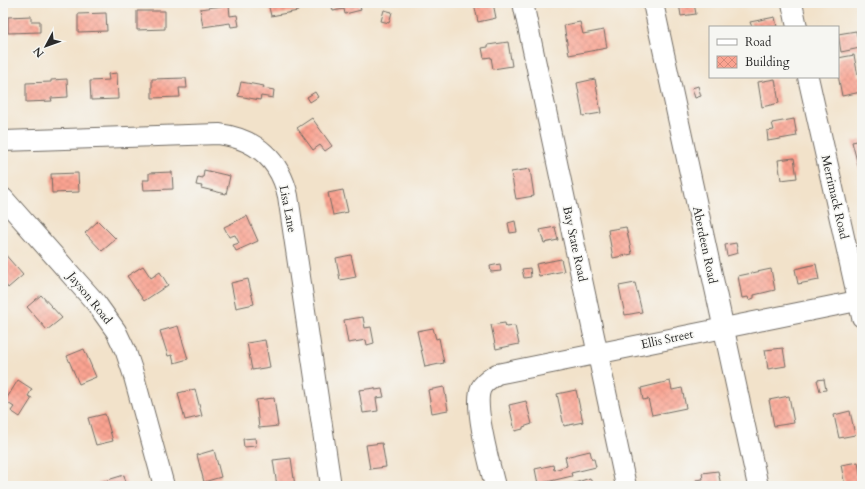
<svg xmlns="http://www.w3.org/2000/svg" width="865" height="489" viewBox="0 0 865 489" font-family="Cardo,serif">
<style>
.building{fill:url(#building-cross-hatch)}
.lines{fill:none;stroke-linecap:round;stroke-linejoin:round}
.minor-casing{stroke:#716b63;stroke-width:22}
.minor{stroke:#fff;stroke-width:20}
.labels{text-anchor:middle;stroke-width:3;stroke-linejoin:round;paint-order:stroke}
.street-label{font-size:12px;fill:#2b2b2b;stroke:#f6f6f2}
</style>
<defs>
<pattern id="building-cross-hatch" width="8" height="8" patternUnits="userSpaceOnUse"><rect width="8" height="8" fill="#faa391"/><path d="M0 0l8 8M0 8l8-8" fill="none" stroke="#d68c7d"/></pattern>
</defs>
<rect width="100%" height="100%" fill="#f6f6f2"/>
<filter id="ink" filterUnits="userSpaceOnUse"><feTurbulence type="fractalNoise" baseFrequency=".025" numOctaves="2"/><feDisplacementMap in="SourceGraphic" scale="8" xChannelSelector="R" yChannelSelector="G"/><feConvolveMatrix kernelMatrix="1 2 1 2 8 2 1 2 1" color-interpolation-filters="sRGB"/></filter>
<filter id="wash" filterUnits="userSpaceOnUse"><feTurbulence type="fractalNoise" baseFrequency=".012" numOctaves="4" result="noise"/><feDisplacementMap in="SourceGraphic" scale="16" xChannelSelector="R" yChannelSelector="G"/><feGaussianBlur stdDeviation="0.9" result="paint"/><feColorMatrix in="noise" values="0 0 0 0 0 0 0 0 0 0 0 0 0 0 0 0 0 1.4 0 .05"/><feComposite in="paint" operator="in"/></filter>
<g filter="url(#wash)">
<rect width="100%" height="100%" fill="#f2e2ca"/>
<g id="blocks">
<g class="building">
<path d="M 268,3 L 296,3 L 298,11 L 271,16 Z"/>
<path d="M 331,3 L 359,3 L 361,10 L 345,14 L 344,9 L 333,11 Z"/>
<path d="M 474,3 L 493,3 L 496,18 L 478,22 Z"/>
<path d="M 679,3 L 694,3 L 696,14 L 681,16 Z"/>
<path d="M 229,5 L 230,16 L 237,15 L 239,26 L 231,27 L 230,23 L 203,27 L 200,9 Z"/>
<path d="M 384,10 L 392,12 L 389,23 L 381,21 Z"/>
<path d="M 137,11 L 165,11 L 165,29 L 137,30 Z"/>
<path d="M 106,13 L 107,31 L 78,32 L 78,14 Z"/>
<path d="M 31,16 L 31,21 L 40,21 L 40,32 L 8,33 L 8,17 Z"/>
<path d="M 775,17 L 777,27 L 752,27 L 750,22 Z"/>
<path d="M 580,22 L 583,34 L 604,30 L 607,48 L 569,55 L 564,25 Z"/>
<path d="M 856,31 L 860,48 L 841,52 L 838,34 Z"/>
<path d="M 508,42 L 512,66 L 493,69 L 491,57 L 484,58 L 482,48 L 488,47 L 488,45 Z"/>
<path d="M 854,55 L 858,76 L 862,76 L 862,87 L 860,88 L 861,92 L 842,96 L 838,75 L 838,58 Z"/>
<path d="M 117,73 L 118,99 L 91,100 L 90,81 L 109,80 L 108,74 Z"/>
<path d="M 186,78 L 187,88 L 179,88 L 180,97 L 152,98 L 152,79 Z"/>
<path d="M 67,79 L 68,97 L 51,98 L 52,101 L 26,102 L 26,83 L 51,82 L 51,80 Z"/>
<path d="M 595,79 L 601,113 L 583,116 L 577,83 Z"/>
<path d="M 775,79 L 779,103 L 762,107 L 758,82 Z"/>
<path d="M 241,82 L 264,86 L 263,88 L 274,90 L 273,98 L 261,96 L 260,100 L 238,96 Z"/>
<path d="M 698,86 L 701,96 L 695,98 L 692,88 Z"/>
<path d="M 315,92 L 318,97 L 310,102 L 307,97 Z"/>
<path d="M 312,118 L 332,146 L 325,151 L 320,145 L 313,150 L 297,128 Z"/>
<path d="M 794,119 L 797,136 L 768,141 L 767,131 L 774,130 L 772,123 Z"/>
<path d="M 862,140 L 862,169 L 859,169 L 852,142 Z"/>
<path d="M 794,158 L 797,178 L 781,180 L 778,160 Z"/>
<path d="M 530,169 L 534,196 L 516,199 L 511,172 Z"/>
<path d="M 204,170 L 230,176 L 226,194 L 201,188 L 202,186 L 196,185 L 198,177 L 203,178 Z"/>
<path d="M 172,172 L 173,189 L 144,190 L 143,180 L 149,180 L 149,173 Z"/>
<path d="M 78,173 L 79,192 L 52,193 L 51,174 Z"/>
<path d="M 343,190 L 348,212 L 333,215 L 328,193 Z"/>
<path d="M 247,216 L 258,241 L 236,251 L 233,245 L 239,243 L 235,235 L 229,237 L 224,227 Z"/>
<path d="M 98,221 L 116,239 L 102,251 L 85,233 Z"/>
<path d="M 515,221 L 517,232 L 510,233 L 508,223 Z"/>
<path d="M 555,227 L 558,240 L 544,243 L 540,230 Z"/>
<path d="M 626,227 L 632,254 L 613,258 L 608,230 Z"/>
<path d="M 736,243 L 738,253 L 727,256 L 725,245 Z"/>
<path d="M 3,252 L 23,275 L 8,288 L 3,281 Z"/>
<path d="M 351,255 L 356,277 L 340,280 L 336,258 Z"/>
<path d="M 561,259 L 564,271 L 539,276 L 536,264 Z"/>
<path d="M 500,264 L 501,271 L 491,272 L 490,266 Z"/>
<path d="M 816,264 L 819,280 L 798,284 L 795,269 Z"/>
<path d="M 143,266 L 151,278 L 160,272 L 168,285 L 144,301 L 127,276 Z"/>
<path d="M 530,268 L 531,277 L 524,278 L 522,269 Z"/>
<path d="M 771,269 L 775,290 L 754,295 L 754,298 L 749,300 L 748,297 L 742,298 L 738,276 Z"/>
<path d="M 248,279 L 254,304 L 236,308 L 231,283 Z"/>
<path d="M 635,283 L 642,312 L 625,315 L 619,286 Z"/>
<path d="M 41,295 L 62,318 L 47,330 L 27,307 Z"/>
<path d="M 363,317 L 365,328 L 371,327 L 374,343 L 367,345 L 366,340 L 348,343 L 344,320 Z"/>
<path d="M 505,323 L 506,327 L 515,326 L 519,344 L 496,349 L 491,325 Z"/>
<path d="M 178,326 L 188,359 L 174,363 L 172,355 L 168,356 L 160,331 Z"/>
<path d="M 433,328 L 436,339 L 439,338 L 444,363 L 425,367 L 417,331 Z"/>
<path d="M 265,340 L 270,367 L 252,370 L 247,343 Z"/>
<path d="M 783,348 L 786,366 L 768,369 L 765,350 Z"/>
<path d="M 84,349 L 96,377 L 79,384 L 67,356 Z"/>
<path d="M 824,379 L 826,390 L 820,391 L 817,380 Z"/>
<path d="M 18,380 L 32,389 L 28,396 L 32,398 L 20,417 L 11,411 L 14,407 L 5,401 Z"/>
<path d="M 670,381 L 672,390 L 682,388 L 686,408 L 652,415 L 648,399 L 643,400 L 641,388 Z"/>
<path d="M 444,387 L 448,410 L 432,413 L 428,390 Z"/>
<path d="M 375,388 L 375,390 L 382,389 L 384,397 L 376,398 L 378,411 L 363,413 L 359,390 Z"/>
<path d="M 195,389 L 202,416 L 185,420 L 178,393 Z"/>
<path d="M 576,390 L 583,422 L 564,426 L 557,394 Z"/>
<path d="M 789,396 L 794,423 L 774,426 L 769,400 Z"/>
<path d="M 274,398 L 278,426 L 259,428 L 256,400 Z"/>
<path d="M 526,401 L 532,424 L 523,427 L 523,429 L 515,431 L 509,405 Z"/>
<path d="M 850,411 L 855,435 L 839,438 L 834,415 Z"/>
<path d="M 105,414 L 113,441 L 96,445 L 88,418 Z"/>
<path d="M 255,438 L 256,446 L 244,447 L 243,439 Z"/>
<path d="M 382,443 L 386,467 L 370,469 L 366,445 Z"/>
<path d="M 214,450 L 221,477 L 204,482 L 197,455 Z"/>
<path d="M 590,451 L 592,459 L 594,459 L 596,467 L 571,473 L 572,476 L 538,484 L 535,469 L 553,465 L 554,470 L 567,466 L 565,457 Z"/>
<path d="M 291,458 L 295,486 L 277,486 L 273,460 Z"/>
<path d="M 858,462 L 862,485 L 845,486 L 841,465 Z"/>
<path d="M 718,471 L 721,486 L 697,486 L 696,480 L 703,479 L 702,473 Z"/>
<path d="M 124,475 L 127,486 L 99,486 L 98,483 Z"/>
<path d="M 590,478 L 593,486 L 565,486 Z"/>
</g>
</g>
</g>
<g filter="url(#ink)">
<use href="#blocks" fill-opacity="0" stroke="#716b63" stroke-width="1"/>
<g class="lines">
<g class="minor-casing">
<g id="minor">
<path d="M 523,3 L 626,486"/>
<path d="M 653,3 L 758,486"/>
<path d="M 792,3 L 797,27"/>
<path d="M 808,77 L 862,317"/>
<path d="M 3,141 L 219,134 C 256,139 280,160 288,196 L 331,486"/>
<path d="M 3,198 L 96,303 L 116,331 L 126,352 L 133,373 L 164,486"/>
<path d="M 495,486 C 490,466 473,405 481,388 C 484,382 491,378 497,374 L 862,300"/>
</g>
</g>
<use href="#minor" class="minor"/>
</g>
</g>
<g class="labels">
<g class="street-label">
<text transform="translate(835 197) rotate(77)" y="4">Merrimack Road</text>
<text transform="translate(288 209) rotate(79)" y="4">Lisa Lane</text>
<text transform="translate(575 244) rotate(78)" y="4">Bay State Road</text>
<text transform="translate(705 245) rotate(78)" y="4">Aberdeen Road</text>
<text transform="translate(90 298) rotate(51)" y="4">Jayson Road</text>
<text transform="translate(667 339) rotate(-12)" y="4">Ellis Street</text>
</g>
</g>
<rect width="865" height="489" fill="none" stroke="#f6f6f2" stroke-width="16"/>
<rect x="709" y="26" width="130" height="52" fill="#f6f6f2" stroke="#a5a5a2"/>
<rect x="717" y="39" width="20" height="6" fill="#ffffff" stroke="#a5a5a2"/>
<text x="745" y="46" font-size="12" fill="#2b2b2b">Road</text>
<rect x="717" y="56" width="20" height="12" fill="url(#building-cross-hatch)" stroke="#a5a5a2"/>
<text x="745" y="66" font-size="12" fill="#2b2b2b">Building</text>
<g transform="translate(46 46) rotate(229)" stroke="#f6f6f2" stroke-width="3" paint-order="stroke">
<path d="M0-3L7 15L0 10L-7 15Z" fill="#2b2b2b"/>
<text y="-6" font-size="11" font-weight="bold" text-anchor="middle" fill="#2b2b2b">N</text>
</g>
</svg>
